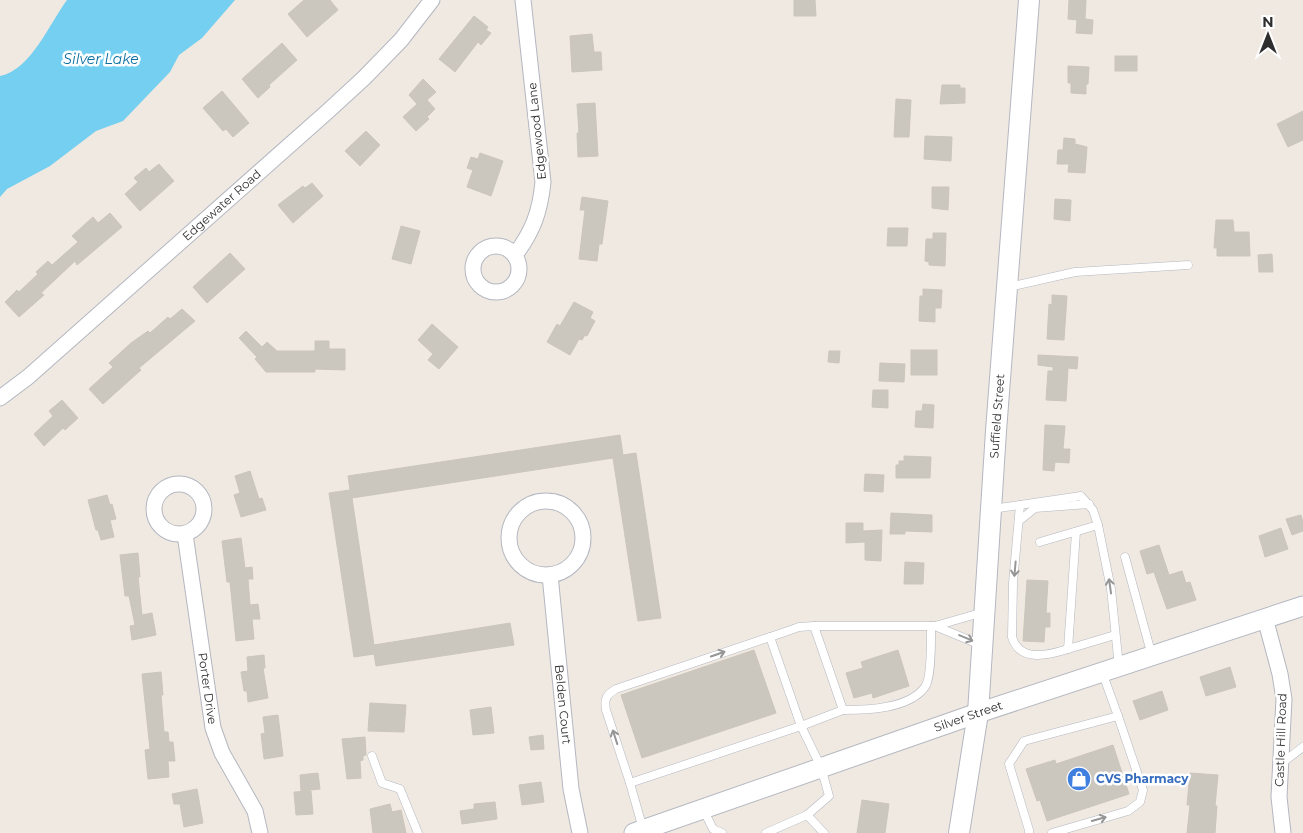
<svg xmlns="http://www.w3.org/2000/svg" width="1303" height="833" viewBox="0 0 1303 833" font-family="Montserrat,sans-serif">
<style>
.water{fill:#75cff0}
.building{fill:#cbc7bf;stroke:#cbc5ba}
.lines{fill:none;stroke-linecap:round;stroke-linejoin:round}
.service-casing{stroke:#b4b7c1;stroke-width:9}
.minor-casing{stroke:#b4b7c1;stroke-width:17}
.tertiary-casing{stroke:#b4b7c1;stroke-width:21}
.secondary-casing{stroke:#b4b7c1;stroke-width:22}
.service{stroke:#fff;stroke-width:8}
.minor{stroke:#fff;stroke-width:15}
.tertiary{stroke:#fff;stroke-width:19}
.secondary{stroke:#fff;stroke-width:20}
.oneway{stroke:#969696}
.labels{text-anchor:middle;stroke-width:5;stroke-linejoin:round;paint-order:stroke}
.street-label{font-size:12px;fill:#2e2e2e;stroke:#fff}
.shop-label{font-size:12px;font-weight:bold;fill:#366cbe;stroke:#fff;text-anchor:start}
.water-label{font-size:14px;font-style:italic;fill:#0d6fa3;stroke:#fff}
</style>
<rect width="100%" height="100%" fill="#efe9e1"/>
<path class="water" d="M 67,0 L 235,0 L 202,38 L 179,55 L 170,72 L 123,121 L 96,131 L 50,166 L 7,189 L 0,197 L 0,76 C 31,70 49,24 67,0 Z"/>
<g class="building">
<path d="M 304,0 L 330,0 L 338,10 L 307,37 L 288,14 Z"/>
<path d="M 794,0 L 815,0 L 816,16 L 794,16 Z"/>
<path d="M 1069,0 L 1086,0 L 1085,19 L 1093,20 L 1092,34 L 1076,33 L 1077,20 L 1068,19 Z"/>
<path d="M 474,16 L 488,27 L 486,30 L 491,33 L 481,45 L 478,42 L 455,72 L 439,59 Z"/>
<path d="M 592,34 L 594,52 L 601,52 L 602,70 L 572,72 L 570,36 Z"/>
<path d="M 282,43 L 297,60 L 269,85 L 270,87 L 258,98 L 242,79 Z"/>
<rect x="1115" y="56" width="22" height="15"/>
<path d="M 1068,66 L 1089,67 L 1088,84 L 1086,84 L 1086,94 L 1071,93 L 1071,83 L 1068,83 Z"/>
<path d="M 423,79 L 436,92 L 427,100 L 435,109 L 427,117 L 429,119 L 416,131 L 403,117 L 417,104 L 409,95 Z"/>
<path d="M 942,85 L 960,85 L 960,88 L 965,88 L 965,103 L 940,104 Z"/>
<path d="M 222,91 L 249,123 L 233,137 L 226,129 L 223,131 L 203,108 Z"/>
<path d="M 896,99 L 911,100 L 909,137 L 894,137 Z"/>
<path d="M 595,103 L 598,156 L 578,157 L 577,133 L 579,133 L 577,104 Z"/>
<path d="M 1303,111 L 1303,140 L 1288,147 L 1277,124 Z"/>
<path d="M 366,131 L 380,145 L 360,166 L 345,151 Z"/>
<path d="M 925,136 L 952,137 L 951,161 L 924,159 Z"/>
<path d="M 1064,138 L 1075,139 L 1075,144 L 1087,147 L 1085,173 L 1068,172 L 1069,164 L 1057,164 L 1058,150 L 1063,150 Z"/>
<path d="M 480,153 L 503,161 L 491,196 L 467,187 L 473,170 L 467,168 L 471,157 L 478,159 Z"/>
<path d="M 159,164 L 174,181 L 140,211 L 125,194 L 138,182 L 134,178 L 146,168 L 149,172 Z"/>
<path d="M 312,183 L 323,196 L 293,223 L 278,205 L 303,186 L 305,188 Z"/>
<path d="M 932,187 L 949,187 L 948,210 L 932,208 Z"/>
<path d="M 582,197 L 608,201 L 602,244 L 599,244 L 597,261 L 579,259 L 585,210 L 580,210 Z"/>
<path d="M 1055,199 L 1071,200 L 1070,221 L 1054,219 Z"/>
<path d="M 110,213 L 122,227 L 77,265 L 75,261 L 41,293 L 44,295 L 19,317 L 5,302 L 17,290 L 19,292 L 38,274 L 36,272 L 48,261 L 52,265 L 78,242 L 72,236 L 93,217 L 98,223 Z"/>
<path d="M 1216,220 L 1233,220 L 1234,232 L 1249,232 L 1250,256 L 1217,256 L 1217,248 L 1214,248 Z"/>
<path d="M 401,226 L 420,231 L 411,264 L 392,259 Z"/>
<path d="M 888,228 L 908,228 L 907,246 L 887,246 Z"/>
<path d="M 933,233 L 946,233 L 945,266 L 929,265 L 929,262 L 925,261 L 926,239 L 933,239 Z"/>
<path d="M 230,253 L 245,269 L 207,303 L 193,287 Z"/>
<path d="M 1272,254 L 1273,272 L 1259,272 L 1258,255 Z"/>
<path d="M 923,289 L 942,290 L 941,308 L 935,308 L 935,322 L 919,321 L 920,296 L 923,296 Z"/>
<path d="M 1052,295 L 1067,296 L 1064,340 L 1047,339 L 1049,304 L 1052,305 Z"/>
<path d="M 574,302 L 593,312 L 590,318 L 595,321 L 587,336 L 585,335 L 582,340 L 579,339 L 570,355 L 547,342 L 557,324 L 560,326 Z"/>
<path d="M 182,309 L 195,321 L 139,368 L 141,370 L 103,404 L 89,389 L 113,367 L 109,363 L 131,343 L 148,331 L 150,333 L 168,317 L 170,319 Z"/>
<path d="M 432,324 L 458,347 L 439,369 L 428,360 L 433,354 L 418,340 Z"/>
<path d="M 246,331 L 262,347 L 267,342 L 277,351 L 315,351 L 315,341 L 329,341 L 329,349 L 345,349 L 345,370 L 315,369 L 315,372 L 266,372 L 255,359 L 257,357 L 239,338 Z"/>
<rect x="911" y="350" width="26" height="25"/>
<path d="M 829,351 L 840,351 L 839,363 L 828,362 Z"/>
<path d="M 1038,355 L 1078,357 L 1077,369 L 1068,368 L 1066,401 L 1046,400 L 1048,371 L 1053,371 L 1053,367 L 1038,365 Z"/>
<path d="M 880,363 L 905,364 L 904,382 L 879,381 Z"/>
<path d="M 873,390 L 888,390 L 888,408 L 872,407 Z"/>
<path d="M 62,400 L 78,418 L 65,430 L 63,428 L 44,446 L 34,434 L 53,416 L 49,411 Z"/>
<path d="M 923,404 L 934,405 L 933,428 L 915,427 L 916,411 L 922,411 Z"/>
<path d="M 1045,425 L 1065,426 L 1063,449 L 1070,449 L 1069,463 L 1055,462 L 1054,471 L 1043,470 Z"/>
<path d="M 620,435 L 623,455 L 636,453 L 661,618 L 638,621 L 613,458 L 352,498 L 374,645 L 510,623 L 514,645 L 376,666 L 374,654 L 354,657 L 329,493 L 350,490 L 348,476 Z"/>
<path d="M 904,456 L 931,457 L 930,478 L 896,478 L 896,465 L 899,465 L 899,461 L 904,461 Z"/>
<path d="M 250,471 L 259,499 L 262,498 L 266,510 L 241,517 L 234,495 L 240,493 L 235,476 Z"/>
<path d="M 865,474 L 884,475 L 883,492 L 864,491 Z"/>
<path d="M 107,495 L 110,505 L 112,504 L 116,519 L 110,520 L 114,537 L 101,540 L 98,530 L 96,530 L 88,500 Z"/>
<path d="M 891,513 L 932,515 L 932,532 L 905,531 L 905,534 L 890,534 Z"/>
<path d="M 1301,515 L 1303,522 L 1303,531 L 1292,535 L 1286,519 Z"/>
<path d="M 846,523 L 863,523 L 863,531 L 882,530 L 881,561 L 865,560 L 865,542 L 846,543 Z"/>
<path d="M 1281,528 L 1288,549 L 1265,557 L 1259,536 Z"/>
<path d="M 241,538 L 245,568 L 252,567 L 253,579 L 248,579 L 250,605 L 258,604 L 260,619 L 252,619 L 254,639 L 236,641 L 230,582 L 227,582 L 222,541 Z"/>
<path d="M 1159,545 L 1169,575 L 1182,571 L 1186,583 L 1190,582 L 1196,600 L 1167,609 L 1154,572 L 1147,574 L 1140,551 Z"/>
<path d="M 138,553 L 140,577 L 138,577 L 142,615 L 152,613 L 156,635 L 132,640 L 130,626 L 135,625 L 129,596 L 125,596 L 120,555 Z"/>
<path d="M 905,562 L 924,563 L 923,584 L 904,584 Z"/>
<path d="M 1027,580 L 1048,581 L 1046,613 L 1050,613 L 1050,627 L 1045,627 L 1044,642 L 1023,641 Z"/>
<path d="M 754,650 L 776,713 L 642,758 L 621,695 Z"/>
<path d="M 898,650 L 909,686 L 873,698 L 872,693 L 854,698 L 846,673 L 863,668 L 861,662 Z"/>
<path d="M 264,655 L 265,668 L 263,668 L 268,698 L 248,702 L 247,691 L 244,691 L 241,672 L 248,671 L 247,657 Z"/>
<path d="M 1230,667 L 1236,687 L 1206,696 L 1200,677 Z"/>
<path d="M 161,672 L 163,695 L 161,695 L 164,732 L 168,732 L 169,742 L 173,742 L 175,761 L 168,761 L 169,777 L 148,779 L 145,750 L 150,749 L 142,674 Z"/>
<path d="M 1162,691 L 1168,710 L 1140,720 L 1133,701 Z"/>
<path d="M 370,703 L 406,705 L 404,732 L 368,731 Z"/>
<path d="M 491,707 L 494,733 L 473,735 L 470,710 Z"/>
<path d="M 278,715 L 283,756 L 264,759 L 261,734 L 265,733 L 263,717 Z"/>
<path d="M 543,735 L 544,749 L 531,750 L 529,737 Z"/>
<path d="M 365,737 L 366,755 L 363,756 L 363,760 L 360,761 L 361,778 L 347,779 L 342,739 Z"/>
<path d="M 1113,745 L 1129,794 L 1047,821 L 1040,800 L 1037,801 L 1026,769 L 1055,760 L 1056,764 Z"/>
<path d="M 318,773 L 320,789 L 301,791 L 300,775 Z"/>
<path d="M 1190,773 L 1218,775 L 1215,806 L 1217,806 L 1215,833 L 1187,833 L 1190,805 L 1187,805 Z"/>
<path d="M 541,782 L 544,802 L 522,805 L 519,785 Z"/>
<path d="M 197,789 L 203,823 L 184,827 L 180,804 L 174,804 L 172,794 Z"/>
<path d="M 311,791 L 313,814 L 296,815 L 294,792 Z"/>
<path d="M 862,800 L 889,804 L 885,833 L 857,833 Z"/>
<path d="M 495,802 L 497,819 L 462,824 L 460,811 L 474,809 L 474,804 Z"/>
<path d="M 390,804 L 392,812 L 401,810 L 406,833 L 373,833 L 370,809 Z"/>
</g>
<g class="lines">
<g class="service-casing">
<g id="service">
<path d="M 1009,287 L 1075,272 L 1188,265"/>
<path d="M 1020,505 L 1013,583 L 1012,637 C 1020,663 1049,655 1068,649"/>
<path d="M 992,509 L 1081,496 L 1093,510 L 1098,525 L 1111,589 L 1119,667"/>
<path d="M 1019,521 L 1035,508 L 1089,504"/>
<path d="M 1076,532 L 1068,649 L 1115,635"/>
<path d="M 1040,542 L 1098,525"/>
<path d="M 1125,557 L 1152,656"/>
<path d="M 770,637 L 801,726 L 843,710 L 814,626 L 935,626"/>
<path d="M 981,645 L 935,626 L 984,612"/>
<path d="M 843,710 C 867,710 909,709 925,687 C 932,677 931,639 931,626"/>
<path d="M 372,756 L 382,783 L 400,789 L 418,833"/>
<path d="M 1282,763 L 1303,747"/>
<path d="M 630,783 L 606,710 C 604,699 606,695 616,689 L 785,632 L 799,627 L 814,626"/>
<path d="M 703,809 L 713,829 L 722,833"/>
<path d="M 807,815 L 824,833"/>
<path d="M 643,829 L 630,783 L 801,726 L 821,767 L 829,796 L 807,815 L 766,833"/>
<path d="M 1029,833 L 1029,830 L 1009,764 L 1024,741 L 1118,716 L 1102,672"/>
<path d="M 1052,833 L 1128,811 L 1140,802 L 1143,790 L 1118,716"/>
</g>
</g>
<g class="minor-casing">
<g id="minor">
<circle cx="496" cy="269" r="23"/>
<path d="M 515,255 C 533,231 540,212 543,182 L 523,0"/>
<path id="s1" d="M 0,398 L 28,377 L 327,112 L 364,78 L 401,40 L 432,0"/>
<circle cx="179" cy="509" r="25"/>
<circle cx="546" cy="538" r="37"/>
<path id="s2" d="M 185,534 L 213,728 L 222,753 L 255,811 L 260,833"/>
<path id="s3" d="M 550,575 L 571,789 L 580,833"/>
<path d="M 1265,618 L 1280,674 L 1284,699 L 1279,797 L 1283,833"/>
</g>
</g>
<g class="tertiary-casing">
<g id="tertiary">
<path id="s4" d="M 634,833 L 978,713 L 1303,606"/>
</g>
</g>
<g class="secondary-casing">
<g id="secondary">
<path id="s5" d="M 959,833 L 978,713 L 996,431 L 1029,0"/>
</g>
</g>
<use href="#service" class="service"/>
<use href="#minor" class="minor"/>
<use href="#tertiary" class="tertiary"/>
<use href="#secondary" class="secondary"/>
</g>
<defs><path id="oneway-shaft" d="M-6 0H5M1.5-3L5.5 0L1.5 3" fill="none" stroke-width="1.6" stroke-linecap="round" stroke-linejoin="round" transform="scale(1.25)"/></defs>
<g class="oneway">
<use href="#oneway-shaft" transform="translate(1015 569) rotate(95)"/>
<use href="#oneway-shaft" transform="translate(1110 586) rotate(-98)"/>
<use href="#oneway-shaft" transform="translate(966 638) rotate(23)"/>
<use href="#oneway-shaft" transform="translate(718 654) rotate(-19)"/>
<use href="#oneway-shaft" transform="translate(615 737) rotate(-108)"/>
<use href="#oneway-shaft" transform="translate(1099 819) rotate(-16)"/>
</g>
<defs>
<g id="shop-disc" transform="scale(1.25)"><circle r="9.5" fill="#3f7fe0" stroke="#fff"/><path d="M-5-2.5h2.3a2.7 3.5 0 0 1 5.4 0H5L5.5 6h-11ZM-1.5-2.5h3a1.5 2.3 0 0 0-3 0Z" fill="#fff"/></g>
</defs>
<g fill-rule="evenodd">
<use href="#shop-disc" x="1079" y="779"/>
</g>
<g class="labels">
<g class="street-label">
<text transform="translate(537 131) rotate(-96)" y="4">Edgewood Lane</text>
<text dy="4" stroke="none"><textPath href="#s1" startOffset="294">Edgewater Road</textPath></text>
<text dy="4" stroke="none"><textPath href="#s5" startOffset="419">Suffield Street</textPath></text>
<text dy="4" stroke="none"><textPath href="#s2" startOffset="156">Porter Drive</textPath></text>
<text dy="4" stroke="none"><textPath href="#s3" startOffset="130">Belden Court</textPath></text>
<text dy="4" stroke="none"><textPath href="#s4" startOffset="354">Silver Street</textPath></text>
<text transform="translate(1281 740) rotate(-88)" y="4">Castle Hill Road</text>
</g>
<g class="shop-label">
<text x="1096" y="783">CVS Pharmacy</text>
</g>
<g class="water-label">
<text x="101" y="64">Silver Lake</text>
</g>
</g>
<g transform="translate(1268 35)" stroke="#ffffff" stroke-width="4" paint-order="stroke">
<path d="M0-4L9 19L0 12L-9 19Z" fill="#2e2e2e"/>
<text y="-8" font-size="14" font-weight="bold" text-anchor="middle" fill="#2e2e2e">N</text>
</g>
</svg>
